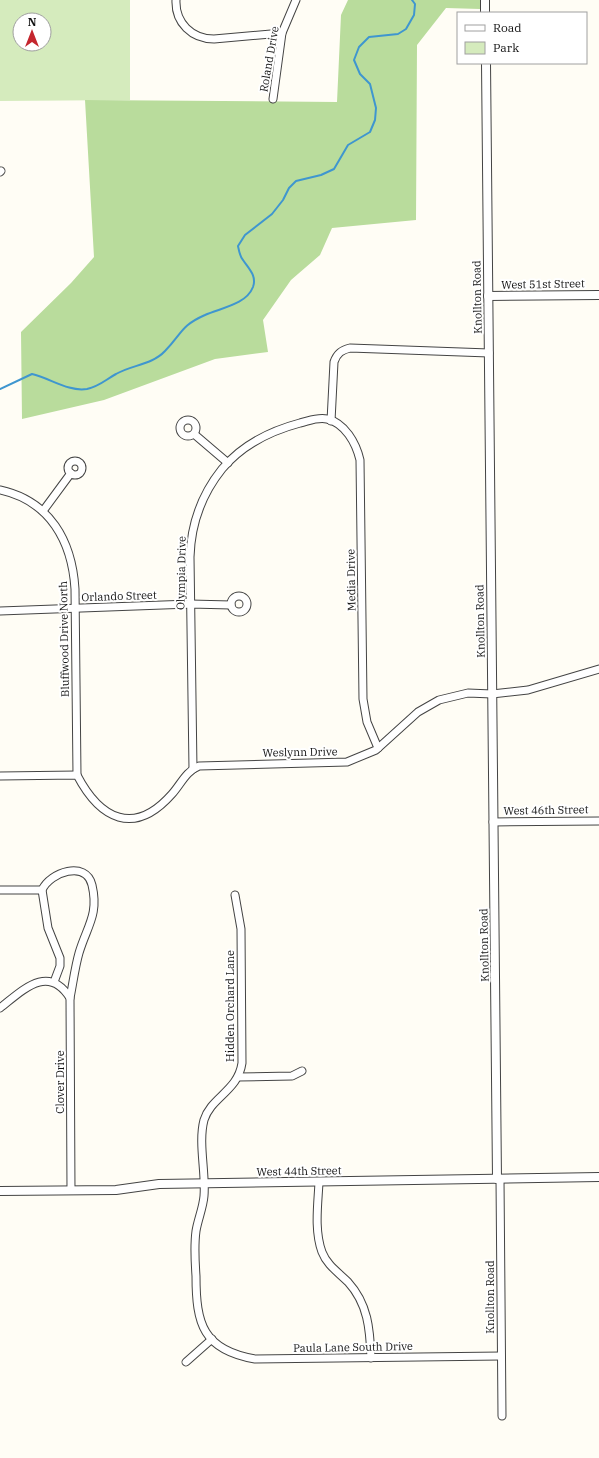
<svg xmlns="http://www.w3.org/2000/svg" width="599" height="1458" viewBox="0 0 599 1458" font-family="'IBM Plex Serif',serif">
<style>
.green{fill:#d5ebbd;fill-rule:evenodd}
.forest{fill:#b9dc9c}
.lines{fill:none;stroke-linecap:round;stroke-linejoin:round}
.stream{stroke:#3f96cf;stroke-width:2}
.minor-casing{stroke:#444;stroke-width:9}
.tertiary-casing{stroke:#444;stroke-width:10}
.minor{stroke:#fff;stroke-width:7}
.tertiary{stroke:#fff;stroke-width:8}
.labels{text-anchor:middle;stroke-width:4;stroke-linejoin:round;paint-order:stroke}
.street-label{font-size:11px;fill:#111;stroke:#fff}
</style>
<rect width="100%" height="100%" fill="#fffdf5"/>
<path class="green" d="M 0,0 L 130,0 L 130,100 L 0,101 ZM 20,20 L 44,20 L 44,44 L 20,44 Z"/>
<path class="forest" d="M 348,0 L 480,0 L 480,9 L 446,8 L 417,45 L 416,220 L 332,228 L 320,255 L 291,280 L 263,320 L 268,352 L 215,359 L 104,400 L 22,419 L 21,332 L 71,283 L 94,257 L 85,100 L 337,102 L 341,15 Z"/>
<g class="lines">
<path class="stream" d="M 0,389 L 32,374 C 50,378 68,392 87,389 C 100,386 105,380 116,374 C 131,365 152,365 165,351 C 182,334 180,326 205,315 C 220,308 246,305 253,287 C 257,276 249,269 243,260 C 240,257 239,251 238,246 L 245,235 L 272,214 L 283,200 L 289,188 L 296,181 L 321,175 L 334,169 L 348,145 L 370,132 L 375,120 L 376,108 L 370,84 L 360,74 L 354,60 L 359,47 L 369,37 L 398,34 L 406,29 L 414,15 L 415,4 L 412,0"/>
<g class="minor-casing">
<g id="minor">
<path d="M 176,0 C 175,23 192,39 214,39 L 282,33"/>
<path d="M 273,99 L 282,33 L 296,0"/>
<path d="M 0,172 L 1,171"/>
<circle cx="188" cy="428" r="8"/>
<path d="M 331,421 L 334,362 C 337,353 342,350 350,348 L 489,353"/>
<path d="M 194,434 L 228,463"/>
<circle cx="75" cy="468" r="7"/>
<path d="M 0,490 C 50,501 72,541 75,589 L 77,775"/>
<path d="M 43,511 L 71,473"/>
<circle cx="239" cy="604" r="8"/>
<path d="M 0,611 L 190,604 L 231,605"/>
<path d="M 193,769 L 190,557 C 191,524 202,494 222,469 C 242,445 270,431 300,423 C 309,421 317,417 327,419 C 345,423 356,443 360,460 L 363,699 L 367,722 L 378,748"/>
<path d="M 0,776 L 77,775 C 100,819 134,837 172,794 C 181,784 186,771 199,766 L 347,762 L 376,750 L 418,712 L 439,700 L 468,693 L 492,694 L 528,690 L 599,669"/>
<path d="M 493,822 L 599,821"/>
<path d="M 0,890 L 42,890"/>
<path d="M 235,895 L 241,929 L 242,1063 C 238,1091 211,1097 204,1120 C 198,1143 206,1172 204,1196 C 203,1208 198,1219 196,1231 C 194,1246 195,1262 196,1276 C 196,1324 203,1350 255,1359 L 501,1356"/>
<path d="M 54,982 L 60,966 L 60,958 L 48,928 L 42,890 C 50,872 86,860 92,885 C 99,915 87,926 79,953 C 75,967 73,983 70,998"/>
<path d="M 0,1008 C 22,991 48,963 70,998 L 71,1190"/>
<path d="M 238,1077 L 292,1076 L 302,1071"/>
<path d="M 500,1179 L 502,1416"/>
<path d="M 319,1182 C 318,1204 314,1230 322,1252 C 327,1265 338,1272 348,1282 C 368,1304 370,1329 371,1358"/>
<path d="M 186,1362 L 212,1339"/>
</g>
</g>
<g class="tertiary-casing">
<g id="tertiary">
<path d="M 485,0 L 485,13"/>
<path d="M 486,63 L 497,1179"/>
<path d="M 488,296 L 599,295"/>
<path d="M 0,1191 L 116,1190 L 159,1184 L 599,1177"/>
</g>
</g>
<use href="#minor" class="minor"/>
<use href="#tertiary" class="tertiary"/>
</g>
<g class="labels">
<g class="street-label">
<text transform="translate(269 59) rotate(-80)" y="4">Roland Drive</text>
<text transform="translate(543 284) rotate(-1)" y="4">West 51st Street</text>
<text transform="translate(477 297) rotate(-91)" y="4">Knollton Road</text>
<text transform="translate(181 573) rotate(-89)" y="4">Olympia Drive</text>
<text transform="translate(351 580) rotate(-91)" y="4">Media Drive</text>
<text transform="translate(119 596) rotate(-2)" y="4">Orlando Street</text>
<text transform="translate(480 621) rotate(-91)" y="4">Knollton Road</text>
<text transform="translate(64 639) rotate(-91)" y="4">Bluffwood Drive North</text>
<text transform="translate(300 752) rotate(-1)" y="4">Weslynn Drive</text>
<text transform="translate(546 810) rotate(-1)" y="4">West 46th Street</text>
<text transform="translate(484 945) rotate(-91)" y="4">Knollton Road</text>
<text transform="translate(230 1006) rotate(-90)" y="4">Hidden Orchard Lane</text>
<text transform="translate(60 1082) rotate(-90)" y="4">Clover Drive</text>
<text transform="translate(299 1171) rotate(-1)" y="4">West 44th Street</text>
<text transform="translate(490 1297) rotate(-90)" y="4">Knollton Road</text>
<text transform="translate(353 1347) rotate(-1)" y="4">Paula Lane South Drive</text>
</g>
</g>
<rect x="457" y="12" width="130" height="52" fill="#ffffff" stroke="#a0a0a0"/>
<rect x="465" y="25" width="20" height="6" fill="#ffffff" stroke="#a0a0a0"/>
<text x="493" y="32" font-size="12" fill="#111111">Road</text>
<rect x="465" y="42" width="20" height="12" fill="#d5ebbd" stroke="#a0a0a0"/>
<text x="493" y="52" font-size="12" fill="#111111">Park</text>
<g transform="translate(32 32)"><circle r="19" fill="#ffffff" stroke="#a0a0a0"/>
<path d="M0-3L7 15L0 10L-7 15Z" fill="#c4262e"/>
<text y="-6" font-size="11" font-weight="bold" text-anchor="middle" fill="#111111">N</text>
</g>
</svg>
